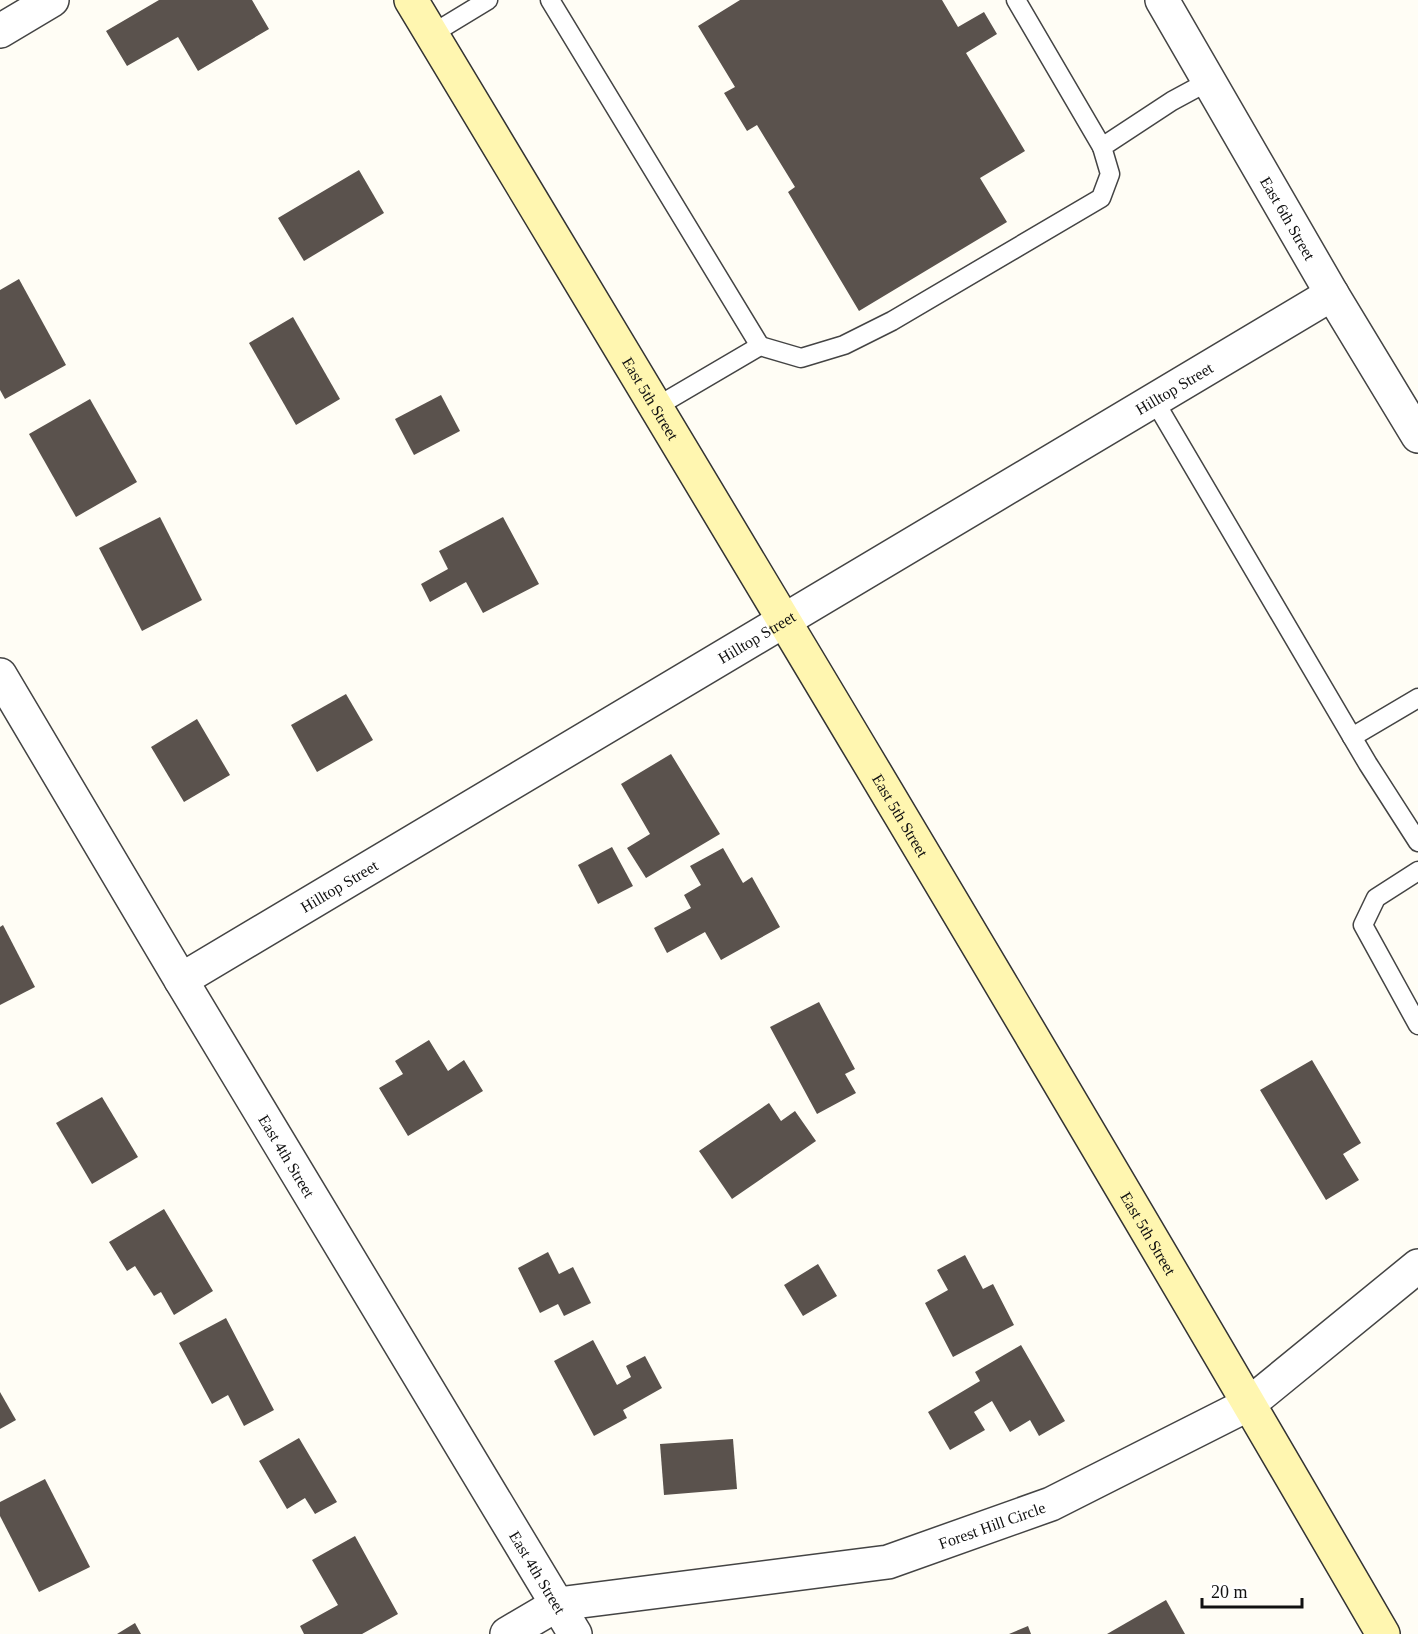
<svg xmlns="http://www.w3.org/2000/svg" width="1418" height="1634" viewBox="0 0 1418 1634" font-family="'Times New Roman',serif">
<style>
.building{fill:#5a524d}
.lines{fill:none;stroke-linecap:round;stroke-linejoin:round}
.service-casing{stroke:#444;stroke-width:21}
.minor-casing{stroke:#444;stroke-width:36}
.tertiary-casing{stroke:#444;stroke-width:36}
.secondary-casing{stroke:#333;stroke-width:36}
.service{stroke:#fff;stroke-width:18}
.minor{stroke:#fff;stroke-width:33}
.tertiary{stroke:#fff;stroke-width:33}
.secondary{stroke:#fff6b0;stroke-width:33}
.labels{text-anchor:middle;stroke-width:6;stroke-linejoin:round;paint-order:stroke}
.street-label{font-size:16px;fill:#111;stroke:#fff}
</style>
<rect width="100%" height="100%" fill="#fffdf5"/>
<g class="building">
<path d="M 159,0 L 252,0 L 269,29 L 198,71 L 178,37 L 127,66 L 106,31 Z"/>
<path d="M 740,0 L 942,0 L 958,27 L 984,12 L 997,34 L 966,53 L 1025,151 L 980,178 L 1007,222 L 859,311 L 788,192 L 795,187 L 757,125 L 747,131 L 724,93 L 735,87 L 698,26 Z"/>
<path d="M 359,170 L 384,213 L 304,261 L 278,218 Z"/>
<path d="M 19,279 L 66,365 L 5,399 L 0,390 L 0,290 Z"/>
<path d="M 293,317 L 340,399 L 296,425 L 249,343 Z"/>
<path d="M 441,395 L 460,431 L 414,455 L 395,419 Z"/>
<path d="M 90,399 L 137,482 L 76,517 L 29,434 Z"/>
<path d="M 160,517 L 202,600 L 142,631 L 99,548 Z"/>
<path d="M 503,517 L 539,584 L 483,613 L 466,582 L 430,602 L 421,584 L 448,569 L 439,551 Z"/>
<path d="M 346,694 L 373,740 L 317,772 L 291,725 Z"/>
<path d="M 197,719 L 230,775 L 184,802 L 151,747 Z"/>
<path d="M 671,754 L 720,834 L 646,878 L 627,848 L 650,834 L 621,784 Z"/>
<path d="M 612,847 L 633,886 L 598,904 L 578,865 Z"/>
<path d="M 723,848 L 743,883 L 752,877 L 780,927 L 721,960 L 705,932 L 667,953 L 654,928 L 691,908 L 684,895 L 701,885 L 690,866 Z"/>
<path d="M 3,925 L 35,987 L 0,1005 L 0,927 Z"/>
<path d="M 819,1002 L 855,1069 L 845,1074 L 856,1093 L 817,1114 L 770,1027 Z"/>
<path d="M 429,1040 L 448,1071 L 464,1060 L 483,1091 L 408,1136 L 379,1088 L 403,1074 L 395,1061 Z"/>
<path d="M 1312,1060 L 1361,1143 L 1343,1154 L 1359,1180 L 1326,1200 L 1260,1090 Z"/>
<path d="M 102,1097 L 138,1157 L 92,1184 L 56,1123 Z"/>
<path d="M 769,1103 L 781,1121 L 795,1111 L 816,1141 L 732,1199 L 699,1151 Z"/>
<path d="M 164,1209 L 213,1291 L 174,1315 L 161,1292 L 154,1296 L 135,1266 L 127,1271 L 109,1242 Z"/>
<path d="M 548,1252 L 559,1274 L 573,1267 L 591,1303 L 564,1316 L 558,1304 L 540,1313 L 518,1268 Z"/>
<path d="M 965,1255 L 983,1289 L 993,1284 L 1014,1325 L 953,1357 L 925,1303 L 948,1290 L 937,1270 Z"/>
<path d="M 818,1264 L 837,1296 L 803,1316 L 784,1285 Z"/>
<path d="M 226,1318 L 274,1410 L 244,1426 L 228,1395 L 212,1404 L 179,1343 Z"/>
<path d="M 593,1340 L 617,1385 L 631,1377 L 626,1366 L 645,1356 L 662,1388 L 623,1410 L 627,1418 L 594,1436 L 554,1361 Z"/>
<path d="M 1021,1345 L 1065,1421 L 1039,1436 L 1030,1420 L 1010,1432 L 992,1401 L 974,1412 L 985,1430 L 950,1450 L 928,1412 L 980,1381 L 975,1372 Z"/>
<path d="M 0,1392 L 16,1420 L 0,1429 Z"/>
<path d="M 299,1438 L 337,1502 L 315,1514 L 305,1498 L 287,1509 L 259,1461 Z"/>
<path d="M 733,1439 L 737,1489 L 664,1495 L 660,1444 Z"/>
<path d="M 45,1479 L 90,1567 L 39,1592 L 0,1516 L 0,1502 Z"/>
<path d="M 355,1536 L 398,1614 L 362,1634 L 304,1634 L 300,1626 L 338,1605 L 312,1560 Z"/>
<path d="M 1166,1600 L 1185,1634 L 1107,1634 Z"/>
<path d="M 135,1623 L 141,1634 L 117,1634 Z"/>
<path d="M 1028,1626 L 1031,1634 L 1009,1634 Z"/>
</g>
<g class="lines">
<g class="service-casing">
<g id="service">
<path d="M 550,0 L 760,346"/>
<path d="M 1016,0 L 1102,147"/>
<path d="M 432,34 L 488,0"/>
<path d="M 1154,400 L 1368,764 L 1418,842"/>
<path d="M 656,407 L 760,346 L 801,358 L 844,345 L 892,321 L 1101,198 L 1110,174 L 1102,147 L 1172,101 L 1209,81"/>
<path d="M 1352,737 L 1418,698"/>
<path d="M 1418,871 L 1376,898 L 1363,925 L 1418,1025"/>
</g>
</g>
<g class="minor-casing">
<g id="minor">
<path id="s1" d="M 1162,0 L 1332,294 L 1418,436"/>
<path id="s2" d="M 0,675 L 181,980 L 575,1634"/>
<path id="s3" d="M 181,980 L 1332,294"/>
<path id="s4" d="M 507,1634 L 558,1604 L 888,1562 L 1051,1504 L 1249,1404 L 1418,1266"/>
</g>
</g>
<g class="tertiary-casing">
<path id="tertiary" d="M 0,31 L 52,0"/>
</g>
<g class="secondary-casing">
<g id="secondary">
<path id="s5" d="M 411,0 C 738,543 1065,1086 1383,1634"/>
</g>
</g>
<use href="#service" class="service"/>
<use href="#minor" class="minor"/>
<use href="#tertiary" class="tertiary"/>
<use href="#secondary" class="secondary"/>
</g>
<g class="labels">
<g class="street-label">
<text dy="6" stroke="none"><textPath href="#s1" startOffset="252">East 6th Street</textPath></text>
<text dy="6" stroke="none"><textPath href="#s3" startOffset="1156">Hilltop Street</textPath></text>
<text dy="6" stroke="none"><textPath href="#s5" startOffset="465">East 5th Street</textPath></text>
<text dy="6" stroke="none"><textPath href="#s3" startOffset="670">Hilltop Street</textPath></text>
<text dy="6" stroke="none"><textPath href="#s5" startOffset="951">East 5th Street</textPath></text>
<text dy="6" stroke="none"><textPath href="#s3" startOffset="184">Hilltop Street</textPath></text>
<text dy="6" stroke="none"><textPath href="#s2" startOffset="560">East 4th Street</textPath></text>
<text dy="6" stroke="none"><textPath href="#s5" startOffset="1437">East 5th Street</textPath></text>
<text dy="6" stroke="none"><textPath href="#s4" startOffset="502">Forest Hill Circle</textPath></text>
<text dy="6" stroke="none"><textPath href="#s2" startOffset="1046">East 4th Street</textPath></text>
</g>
</g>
<path d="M1202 1598v9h100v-9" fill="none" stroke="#111111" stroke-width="3"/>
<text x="1211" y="1598" font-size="18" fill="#111111" stroke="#ffffff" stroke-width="4.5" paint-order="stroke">20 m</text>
</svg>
